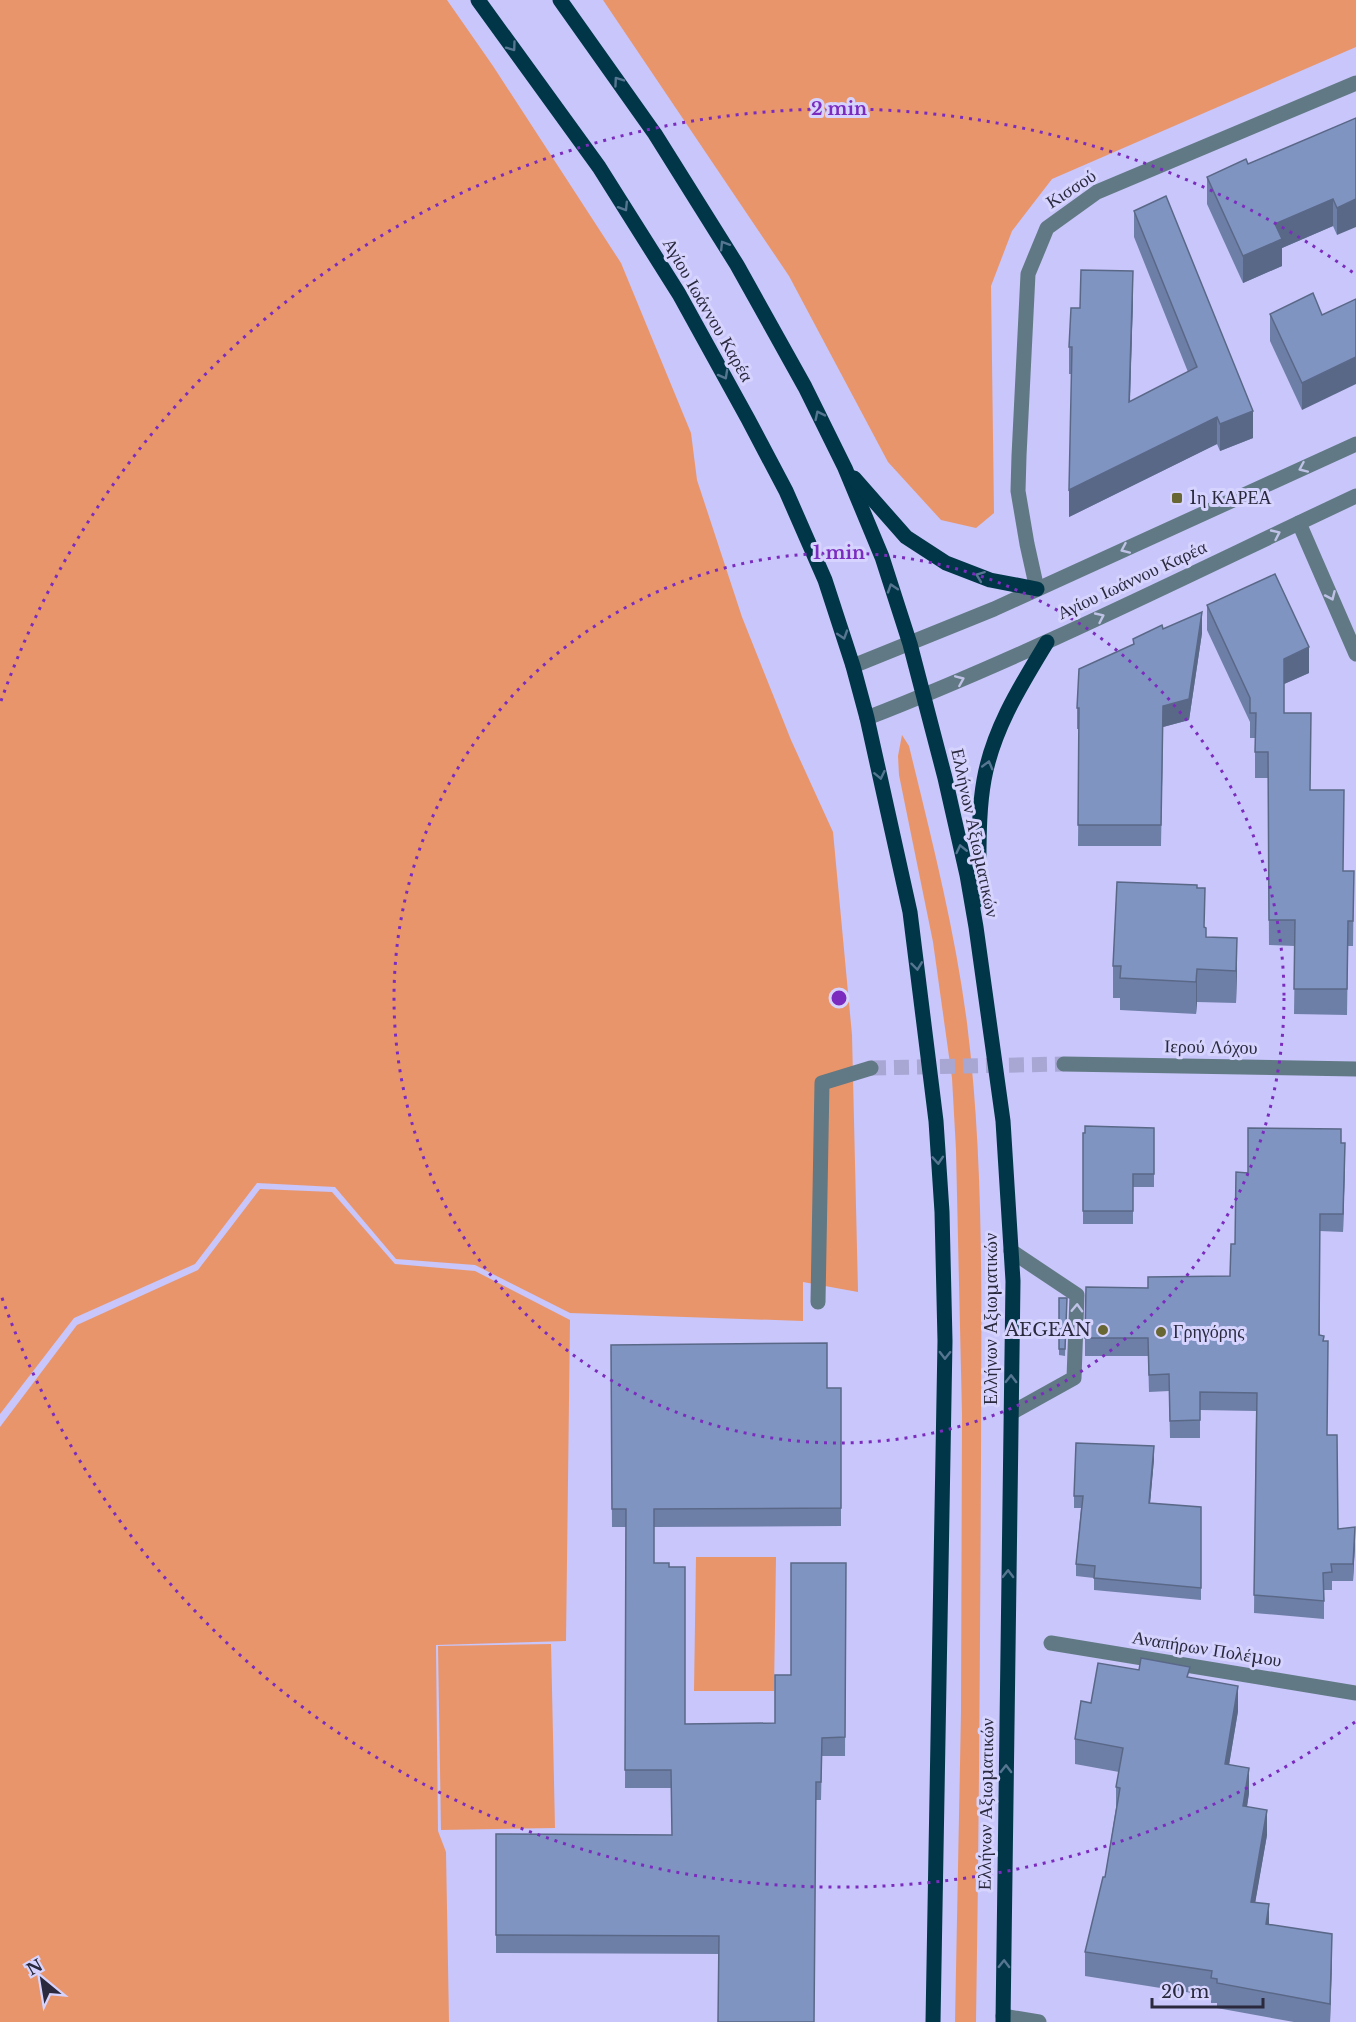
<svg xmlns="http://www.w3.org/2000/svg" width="1356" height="2022" viewBox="0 0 1356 2022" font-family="'Libre Baskerville',serif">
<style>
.green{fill:#e8956c}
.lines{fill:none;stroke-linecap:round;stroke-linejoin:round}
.minor-tunnel{stroke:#a8a7d4;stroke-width:15;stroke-dasharray:15 8;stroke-linecap:butt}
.minor{stroke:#617984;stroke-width:15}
.major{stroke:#003648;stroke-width:15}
.wall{fill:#6e7fa7}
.shaded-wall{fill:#5a6888}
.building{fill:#8094c2;stroke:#5a6888;stroke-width:1.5}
.oneway{stroke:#567591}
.oneway2{stroke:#bfc2e6}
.ring{fill:none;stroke:#7b2cbf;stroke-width:3;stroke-dasharray:3 6}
.poi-dot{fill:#686632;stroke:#d6d4ff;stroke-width:2}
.labels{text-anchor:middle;stroke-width:6;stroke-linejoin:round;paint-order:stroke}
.street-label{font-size:18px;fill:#2a293d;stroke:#d6d4ff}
.poi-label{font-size:18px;fill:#2a293d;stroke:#d6d4ff;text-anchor:start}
.centre{fill:#7b2cbf;stroke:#d6d4ff;stroke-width:3}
.ring-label{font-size:18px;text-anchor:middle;font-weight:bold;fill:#7b2cbf;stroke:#d6d4ff;stroke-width:6;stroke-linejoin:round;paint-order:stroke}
</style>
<rect width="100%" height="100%" fill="#c8c6fa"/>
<g class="green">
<path d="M 0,0 L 447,0 L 493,66 L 621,263 L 691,433 L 697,480 L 742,617 L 791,740 L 833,832 L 852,1035 L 858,1292 L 803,1282 L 803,1321 L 570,1313 L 475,1265 L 396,1259 L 335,1187 L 257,1183 L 195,1264 L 74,1318 L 0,1414 Z"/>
<path d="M 603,0 L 1356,0 L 1356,47 L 1052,179 L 1012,231 L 991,286 L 994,513 L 976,528 L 941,520 L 888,462 L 789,276 Z"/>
<path d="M 902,735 L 909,746 C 931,837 955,929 967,1023 C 985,1168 981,1315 981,1461 C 980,1648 979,1835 976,2022 L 955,2022 L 961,1713 L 962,1415 L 956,1150 L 952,1078 L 933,942 L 899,775 L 898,756 Z"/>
<path d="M 260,1189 L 332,1192 L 395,1264 L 475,1271 L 570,1320 L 566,1641 L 436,1645 L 438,1831 L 446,1852 L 449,2022 L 0,2022 L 0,1427 L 77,1325 L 198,1270 Z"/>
<path d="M 696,1557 L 776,1557 L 774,1691 L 694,1691 Z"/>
<path d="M 551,1644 L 555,1828 L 441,1830 L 438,1646 Z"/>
</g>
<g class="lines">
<path class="minor-tunnel" d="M 871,1068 L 1064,1064"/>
<g class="minor">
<path d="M 1299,523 L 1356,654"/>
<path d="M 1037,589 L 1027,544 L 1018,491 L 1019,456 L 1028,274 L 1047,228 L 1097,192 L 1356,83"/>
<path d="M 853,666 L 994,609 L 1356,444"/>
<path d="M 867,718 C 1034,653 1194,572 1356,496"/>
<path d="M 1064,1064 L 1356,1069"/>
<path d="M 818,1302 L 822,1083 L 871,1068"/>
<path d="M 1011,1413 L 1074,1378 L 1077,1295 L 1011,1251"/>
<path d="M 1051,1643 L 1356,1693"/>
<path d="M 1003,2016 L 1039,2022"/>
</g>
<g class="major">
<path d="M 478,0 L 599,167 L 679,294 L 748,419 L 786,491 L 825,580 L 853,666 L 867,718 L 910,912 L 936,1121 L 942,1212 L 945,1341 L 933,2022"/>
<path d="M 560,0 L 655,134 L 737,265 L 805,387 L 845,468 L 882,557 L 910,644 L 945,778 L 967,875 L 976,927 L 1003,1121 L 1013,1281 L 1003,2022"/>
<path d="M 854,478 L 906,537 L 946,563 L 990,580 L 1037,589"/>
<path d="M 978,900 C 980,861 977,819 984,780 C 993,729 1021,685 1047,642"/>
</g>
</g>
<g class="wall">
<path d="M 1356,118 L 1337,235 L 1333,226 L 1282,248 L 1282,266 L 1243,283 L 1207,204 L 1207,177 L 1248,164 Z"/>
<path d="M 1134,211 L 1253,438 L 1220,451 L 1217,444 L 1069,517 L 1072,374 L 1069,374 L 1069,347 L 1133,298 L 1130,402 L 1188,372 L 1134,237 Z"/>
<path d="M 1270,314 L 1322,315 L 1302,410 L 1270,341 Z"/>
<path d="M 1207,605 L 1309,673 L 1284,684 L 1284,713 L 1310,790 L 1343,871 L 1354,871 L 1353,946 L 1348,946 L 1347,1015 L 1294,1014 L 1295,946 L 1269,945 L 1268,778 L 1255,778 L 1255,738 L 1250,738 L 1250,722 L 1207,630 Z"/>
<path d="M 1163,629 L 1202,633 L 1189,720 L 1163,727 L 1161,846 L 1078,846 L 1079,729 L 1077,729 L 1077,708 L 1133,644 L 1133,639 Z"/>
<path d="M 1205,927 L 1206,937 L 1237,970 L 1236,1003 L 1197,1002 L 1196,1014 L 1120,1010 L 1120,998 L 1113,998 L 1113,966 Z"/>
<path d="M 1154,1128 L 1154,1187 L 1133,1187 L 1133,1224 L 1083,1224 L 1083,1133 Z"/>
<path d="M 1341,1143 L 1345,1160 L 1343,1232 L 1320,1231 L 1320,1335 L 1327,1435 L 1338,1529 L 1355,1544 L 1353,1581 L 1332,1581 L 1332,1590 L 1324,1590 L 1324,1619 L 1254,1613 L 1256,1411 L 1200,1410 L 1200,1438 L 1170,1438 L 1169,1391 L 1149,1392 L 1148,1356 L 1085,1356 L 1085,1338 L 1148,1288 L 1230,1276 L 1235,1244 L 1248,1173 Z"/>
<path d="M 1059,1298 L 1067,1298 L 1065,1356 L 1059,1355 Z"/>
<path d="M 611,1345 L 827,1388 L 841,1388 L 841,1526 L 654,1527 L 654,1563 L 685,1724 L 775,1723 L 791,1675 L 846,1563 L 845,1756 L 822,1756 L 821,1800 L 816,1800 L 719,1954 L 496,1953 L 496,1834 L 672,1835 L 671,1788 L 625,1788 L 626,1527 L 612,1527 Z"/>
<path d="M 1154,1459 L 1150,1503 L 1201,1507 L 1201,1600 L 1094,1590 L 1094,1578 L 1076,1576 L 1076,1564 L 1081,1508 L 1074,1508 L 1074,1496 Z"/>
<path d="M 1139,1670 L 1190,1677 L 1238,1711 L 1229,1765 L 1249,1793 L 1247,1807 L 1267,1835 L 1255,1902 L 1269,1924 L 1332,1958 L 1330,2022 L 1294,2022 L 1217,2008 L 1217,2003 L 1211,2003 L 1211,1996 L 1085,1976 L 1085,1952 L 1105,1877 L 1116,1808 L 1116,1787 L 1119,1772 L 1075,1764 L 1075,1739 L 1091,1703 Z"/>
</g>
<g class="shaded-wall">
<path d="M 1333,199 L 1333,226 L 1282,248 L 1282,266 L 1243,283 L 1243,256 L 1275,224 Z"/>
<path d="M 1356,199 L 1356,227 L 1337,235 L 1337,208 Z"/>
<path d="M 1133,271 L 1133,298 L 1129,429 L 1129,402 Z"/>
<path d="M 1356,357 L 1356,384 L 1302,410 L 1302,383 Z"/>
<path d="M 1253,411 L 1253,438 L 1220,451 L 1220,424 Z"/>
<path d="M 1217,417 L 1217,444 L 1069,517 L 1069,490 Z"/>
<path d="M 1202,612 L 1202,633 L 1189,720 L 1163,727 L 1161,846 L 1163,706 Z"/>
<path d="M 1309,647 L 1309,673 L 1284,684 L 1284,659 Z"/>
<path d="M 1237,938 L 1237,970 L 1236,1003 L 1236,971 Z"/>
<path d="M 1197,969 L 1197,1002 L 1196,1014 L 1196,982 Z"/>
<path d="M 1345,1143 L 1345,1160 L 1343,1232 L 1343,1214 Z"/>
<path d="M 1154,1446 L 1154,1459 L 1149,1515 L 1149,1503 Z"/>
<path d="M 1355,1527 L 1355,1544 L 1353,1581 L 1353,1564 Z"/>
<path d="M 1238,1686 L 1238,1711 L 1225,1789 L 1225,1764 Z"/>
<path d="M 1249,1768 L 1249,1793 L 1243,1831 L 1243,1806 Z"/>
<path d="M 1267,1810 L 1267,1835 L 1251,1927 L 1251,1902 Z"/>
<path d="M 1269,1904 L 1269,1929 L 1266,1924 Z"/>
<path d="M 1332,1934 L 1332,1958 L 1330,2022 L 1330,2004 Z"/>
</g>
<g class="building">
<path d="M 1356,118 L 1356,199 L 1337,208 L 1333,199 L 1275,224 L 1282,239 L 1243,256 L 1207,177 L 1246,159 L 1248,164 Z"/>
<path d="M 1166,196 L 1253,411 L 1220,424 L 1217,417 L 1069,490 L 1072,347 L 1069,347 L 1071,308 L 1080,308 L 1081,270 L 1133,271 L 1129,402 L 1197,367 L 1134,211 Z"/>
<path d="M 1313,293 L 1322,315 L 1356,299 L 1356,357 L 1302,383 L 1270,314 Z"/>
<path d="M 1275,574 L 1309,647 L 1284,659 L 1284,713 L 1311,713 L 1310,790 L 1344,790 L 1343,871 L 1354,871 L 1353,921 L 1348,921 L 1347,989 L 1294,989 L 1295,920 L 1269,920 L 1268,752 L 1255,752 L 1256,713 L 1250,713 L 1250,698 L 1207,605 Z"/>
<path d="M 1202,612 L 1189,699 L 1163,706 L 1161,825 L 1078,825 L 1079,708 L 1077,708 L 1079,669 L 1134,644 L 1133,639 L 1162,625 L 1163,629 Z"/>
<path d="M 1117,882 L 1197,885 L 1197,888 L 1205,888 L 1204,927 L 1206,928 L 1206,937 L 1237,938 L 1236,971 L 1197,969 L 1196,982 L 1120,978 L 1121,966 L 1113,966 Z"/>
<path d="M 1085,1126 L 1154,1128 L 1154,1174 L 1133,1174 L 1133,1211 L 1083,1211 L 1083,1133 L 1085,1133 Z"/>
<path d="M 1248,1128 L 1341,1129 L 1341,1143 L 1345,1143 L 1343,1214 L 1320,1214 L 1319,1335 L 1324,1336 L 1323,1341 L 1328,1341 L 1327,1435 L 1337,1435 L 1338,1529 L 1355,1527 L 1353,1564 L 1331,1564 L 1332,1572 L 1323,1573 L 1324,1601 L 1254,1595 L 1257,1393 L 1200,1392 L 1200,1420 L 1170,1421 L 1169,1374 L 1149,1375 L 1148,1338 L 1085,1338 L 1086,1287 L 1148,1288 L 1148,1277 L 1230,1276 L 1231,1244 L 1235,1244 L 1236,1172 L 1248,1173 Z"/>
<path d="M 1059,1298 L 1067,1298 L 1065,1349 L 1059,1349 Z"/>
<path d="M 827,1343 L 827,1388 L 841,1388 L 841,1508 L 654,1509 L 654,1563 L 669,1563 L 669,1567 L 685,1567 L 685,1724 L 775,1723 L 775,1675 L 791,1675 L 791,1563 L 846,1563 L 845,1737 L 822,1738 L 821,1782 L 816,1782 L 814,2022 L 718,2022 L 719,1936 L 496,1935 L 496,1834 L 672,1835 L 671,1770 L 625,1770 L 626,1509 L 612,1509 L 611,1345 Z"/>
<path d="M 1076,1443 L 1154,1446 L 1149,1503 L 1201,1507 L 1201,1588 L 1094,1578 L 1095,1566 L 1076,1564 L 1083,1496 L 1074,1496 Z"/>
<path d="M 1141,1658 L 1190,1667 L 1187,1677 L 1238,1686 L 1225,1764 L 1249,1768 L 1243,1806 L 1267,1810 L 1251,1902 L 1269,1904 L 1266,1924 L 1332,1934 L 1330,2004 L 1217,1983 L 1217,1979 L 1211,1978 L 1212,1971 L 1085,1952 L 1103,1877 L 1105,1877 L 1120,1788 L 1116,1787 L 1123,1748 L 1075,1739 L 1081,1701 L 1091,1703 L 1098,1663 L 1139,1670 Z"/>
</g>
<defs><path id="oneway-chevron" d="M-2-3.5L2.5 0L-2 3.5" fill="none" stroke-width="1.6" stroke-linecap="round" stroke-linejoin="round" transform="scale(1.5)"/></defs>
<g class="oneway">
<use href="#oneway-chevron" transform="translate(512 47) rotate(54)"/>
<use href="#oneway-chevron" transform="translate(618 81) rotate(-125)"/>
<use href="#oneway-chevron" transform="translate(624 207) rotate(58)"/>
<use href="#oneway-chevron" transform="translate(724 245) rotate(-122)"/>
<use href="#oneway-chevron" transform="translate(724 375) rotate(61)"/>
<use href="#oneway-chevron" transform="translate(819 415) rotate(-116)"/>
<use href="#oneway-chevron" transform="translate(980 576) rotate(-159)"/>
<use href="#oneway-chevron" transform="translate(892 588) rotate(-108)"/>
<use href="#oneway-chevron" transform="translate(843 635) rotate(72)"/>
<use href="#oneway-chevron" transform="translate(988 765) rotate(-75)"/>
<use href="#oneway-chevron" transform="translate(880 775) rotate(78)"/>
<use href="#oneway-chevron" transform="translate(961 849) rotate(-103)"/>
<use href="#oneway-chevron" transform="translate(917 966) rotate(83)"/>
<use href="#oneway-chevron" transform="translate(938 1160) rotate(86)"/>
<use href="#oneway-chevron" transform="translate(945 1355) rotate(91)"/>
<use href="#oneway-chevron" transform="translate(1011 1379) rotate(-89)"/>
<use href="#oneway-chevron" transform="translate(1008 1574) rotate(-89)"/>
<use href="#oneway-chevron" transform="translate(1006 1769) rotate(-89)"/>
<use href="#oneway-chevron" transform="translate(1004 1964) rotate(-89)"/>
</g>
<g class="oneway2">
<use href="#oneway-chevron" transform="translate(1303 468) rotate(156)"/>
<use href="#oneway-chevron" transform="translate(1276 534) rotate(-25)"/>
<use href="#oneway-chevron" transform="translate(1125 549) rotate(156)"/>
<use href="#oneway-chevron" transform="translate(1331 596) rotate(66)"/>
<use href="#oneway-chevron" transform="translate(1100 617) rotate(-25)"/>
<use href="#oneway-chevron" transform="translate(960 680) rotate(-23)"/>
<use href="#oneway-chevron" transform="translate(1077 1308) rotate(-88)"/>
</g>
<g class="ring">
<circle cx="839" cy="998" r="445"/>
<path d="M1355 1722A889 889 0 0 1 1 1295M1 701A889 889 0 0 1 1355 274"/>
</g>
<g class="poi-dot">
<rect x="1171" y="492" width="12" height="12" rx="3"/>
<circle cx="1103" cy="1330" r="6"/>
<circle cx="1161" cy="1332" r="6"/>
</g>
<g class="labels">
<g class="street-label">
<text transform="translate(1071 189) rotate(-33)" y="6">Κισσού</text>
<text transform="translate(708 310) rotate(60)" y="6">Αγίου Ιωάννου Καρέα</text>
<text transform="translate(1132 580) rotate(-25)" y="6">Αγίου Ιωάννου Καρέα</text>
<text transform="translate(975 833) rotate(78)" y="6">Ελλήνων Αξιωματικών</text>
<text transform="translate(1211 1047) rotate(1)" y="6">Ιερού Λόχου</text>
<text transform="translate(991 1319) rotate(-90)" y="6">Ελλήνων Αξιωματικών</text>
<text transform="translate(1207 1649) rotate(9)" y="6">Αναπήρων Πολέμου</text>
<text transform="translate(986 1804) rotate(-89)" y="6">Ελλήνων Αξιωματικών</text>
</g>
<g class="poi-label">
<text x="1189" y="504">1η ΚΑΡΕΑ</text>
<text x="1091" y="1336" text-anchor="end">AEGEAN</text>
<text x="1173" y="1338">Γρηγόρης</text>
</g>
</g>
<circle cx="839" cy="998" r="9" class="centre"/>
<g class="ring-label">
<text x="839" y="115">2 min</text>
<text x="839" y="559">1 min</text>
</g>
<g transform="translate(42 1980) rotate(330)" stroke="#d6d4ff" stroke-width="4.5" paint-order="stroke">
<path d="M0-4.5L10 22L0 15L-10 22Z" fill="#2a293d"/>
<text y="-9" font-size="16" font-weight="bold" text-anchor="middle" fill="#2a293d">N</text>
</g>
<path d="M1152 1998v9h111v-9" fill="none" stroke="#2a293d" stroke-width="3"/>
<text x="1161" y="1998" font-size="18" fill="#2a293d" stroke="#d6d4ff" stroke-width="4.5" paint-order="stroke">20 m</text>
</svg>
